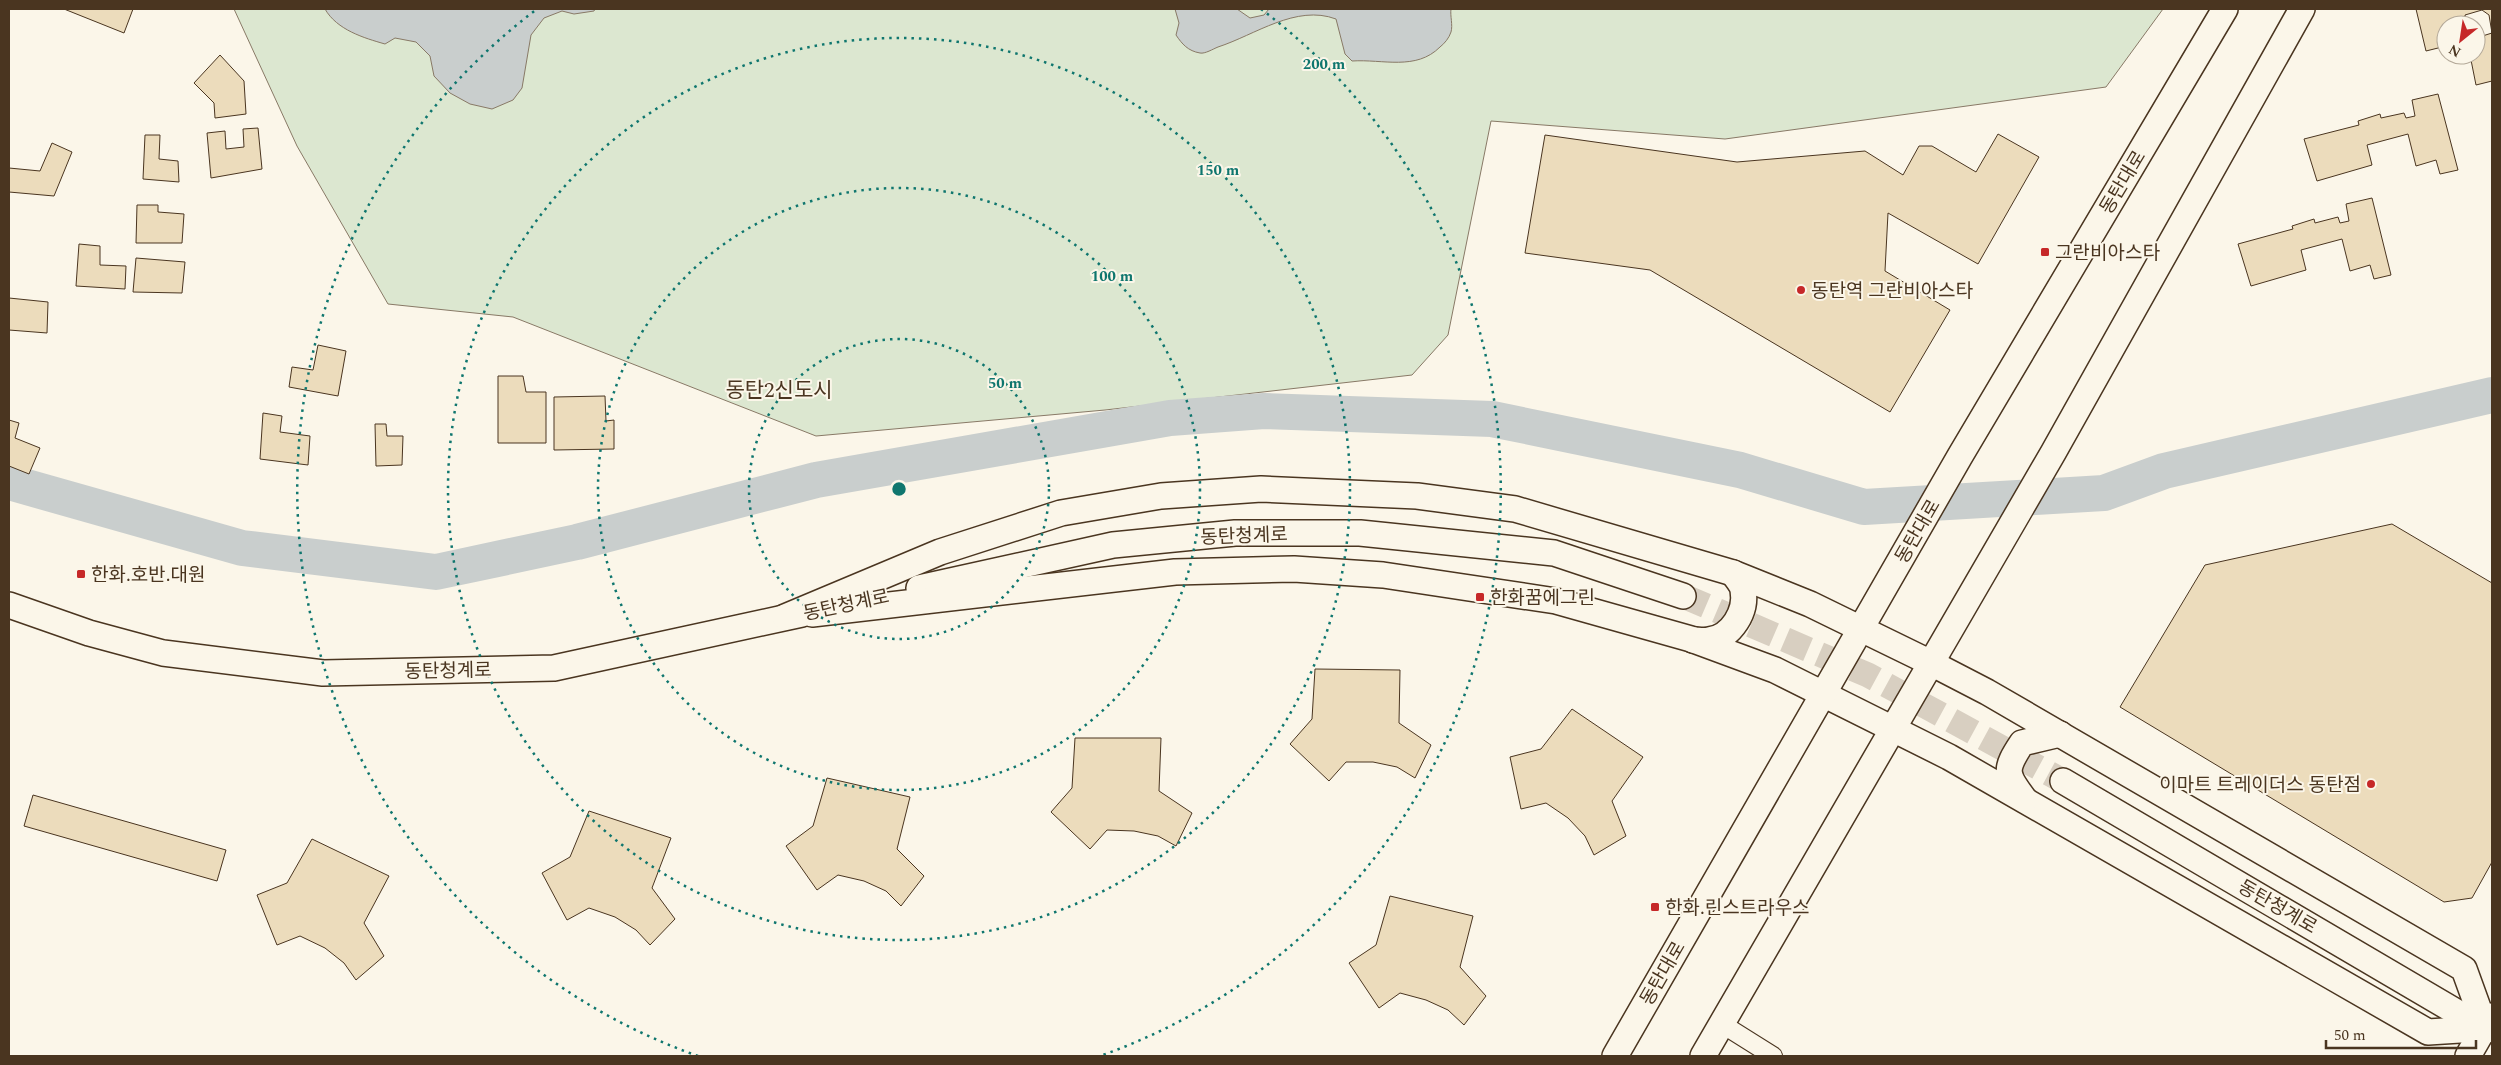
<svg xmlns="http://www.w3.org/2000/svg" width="2501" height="1065" viewBox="0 0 2501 1065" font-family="Spectral,'Noto Sans KR',serif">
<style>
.green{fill:#dce7d0;stroke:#887966}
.water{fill:#c9cecd;stroke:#887966}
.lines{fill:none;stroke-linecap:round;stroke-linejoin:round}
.river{stroke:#c9cecd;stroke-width:36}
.building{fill:#ecdcbc;stroke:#4a3520}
.secondary-tunnel{stroke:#d8cfc1;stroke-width:25;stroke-dasharray:25 12;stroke-linecap:butt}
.street-casing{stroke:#4a3520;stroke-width:20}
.secondary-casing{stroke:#4a3520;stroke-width:28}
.street{stroke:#fbf6e9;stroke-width:18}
.secondary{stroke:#fbf6e9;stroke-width:25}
.ring{fill:none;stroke:#0f766e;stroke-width:2.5;stroke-dasharray:2.5 5}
.poi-dot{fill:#c62828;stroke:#fbf6e9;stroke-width:2}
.labels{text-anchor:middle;stroke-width:4;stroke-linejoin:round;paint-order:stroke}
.street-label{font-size:19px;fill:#4a3520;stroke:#fbf6e9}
.poi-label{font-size:19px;fill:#4a3520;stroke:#fbf6e9;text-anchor:start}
.quarter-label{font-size:21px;fill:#4a3520;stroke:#fbf6e9}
.centre{fill:#0f766e;stroke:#fbf6e9;stroke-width:2.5}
.ring-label{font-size:15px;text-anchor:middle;font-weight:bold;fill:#0f766e;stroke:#fbf6e9;stroke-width:4;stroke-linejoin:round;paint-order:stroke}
</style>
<rect width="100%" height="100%" fill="#fbf6e9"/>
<path class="green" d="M 234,9 L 2163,9 L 2106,87 L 1725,139 L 1491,121 L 1448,335 L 1412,375 L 1105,410 L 816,436 L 513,317 L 388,304 L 297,146 Z"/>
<g class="water">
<path d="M 325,9 L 595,9 L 594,11 L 574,14 L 562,11 L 544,18 L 531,35 L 522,88 L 513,100 L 492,109 L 470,104 L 450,93 L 434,76 L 430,56 L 416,42 L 395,38 L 385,44 C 364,38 337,30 325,9 Z"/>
<path d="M 1175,9 L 1237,9 L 1250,18 L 1264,15 L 1269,9 L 1451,9 C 1450,16 1453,25 1451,32 C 1449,38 1445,43 1440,47 C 1416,71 1383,59 1352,61 L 1345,54 L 1336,19 C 1296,4 1255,35 1218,47 C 1213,49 1205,54 1200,53 C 1188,51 1182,44 1176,35 L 1179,23 Z"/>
</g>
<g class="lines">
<path class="river" d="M 9,482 L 242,548 L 436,572 L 577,542 L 816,480 L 1170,418 L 1264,411 L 1492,419 L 1740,470 L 1864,507 L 2104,493 L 2164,471 L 2492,395"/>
</g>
<g class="building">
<path d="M 64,9 L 133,9 L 124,33 Z"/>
<path d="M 2416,9 L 2492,9 L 2492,81 L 2476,85 L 2470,55 L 2476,55 L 2478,48 L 2476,38 L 2492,33 L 2489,15 L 2482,10 L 2465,15 L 2466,25 L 2446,25 L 2446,46 L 2426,51 Z"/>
<path d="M 220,55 L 244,81 L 246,114 L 215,118 L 214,103 L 194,83 Z"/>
<path d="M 2438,94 L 2458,170 L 2440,174 L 2436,160 L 2416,166 L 2408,134 L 2367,145 L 2372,165 L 2317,181 L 2304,139 L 2359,125 L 2358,121 L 2380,114 L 2381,118 L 2404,113 L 2406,118 L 2415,116 L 2412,100 Z"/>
<path d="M 258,128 L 262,169 L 211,178 L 207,133 L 225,131 L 226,149 L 244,147 L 243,129 Z"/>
<path d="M 1998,134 L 2039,157 L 1978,264 L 1888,213 L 1885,271 L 1950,310 L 1890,412 L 1650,270 L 1525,253 L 1545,135 L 1737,162 L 1865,151 L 1903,175 L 1919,146 L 1932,146 L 1976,172 Z"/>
<path d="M 145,135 L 160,135 L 159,159 L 178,161 L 179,182 L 143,179 Z"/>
<path d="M 52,143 L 72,152 L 54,196 L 9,192 L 9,168 L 40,171 Z"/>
<path d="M 2372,198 L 2391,275 L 2374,279 L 2370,265 L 2350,271 L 2342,239 L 2301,250 L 2306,270 L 2251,286 L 2238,244 L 2293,229 L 2292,226 L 2314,219 L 2315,223 L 2338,217 L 2340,223 L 2349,221 L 2346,204 Z"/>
<path d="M 137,205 L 158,205 L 158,212 L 184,214 L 182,243 L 136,243 Z"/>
<path d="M 79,244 L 100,246 L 100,265 L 126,266 L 125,289 L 76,286 Z"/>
<path d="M 136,258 L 185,262 L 182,293 L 133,292 Z"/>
<path d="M 9,298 L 48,302 L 47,333 L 9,330 Z"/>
<path d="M 318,345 L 346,351 L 338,396 L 289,387 L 292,367 L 313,370 Z"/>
<path d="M 498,376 L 523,376 L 526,392 L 546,392 L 546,443 L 498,443 Z"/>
<path d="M 605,396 L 606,421 L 614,420 L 614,449 L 554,450 L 554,397 Z"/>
<path d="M 263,413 L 282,416 L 280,432 L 310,436 L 308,465 L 260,459 Z"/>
<path d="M 9,420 L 19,423 L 15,438 L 40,448 L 29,474 L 9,466 Z"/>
<path d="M 375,424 L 386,424 L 387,436 L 403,436 L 402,465 L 376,466 Z"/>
<path d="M 2392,524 L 2492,583 L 2492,862 L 2472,898 L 2444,902 L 2120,707 L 2205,565 Z"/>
<path d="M 1315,669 L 1400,670 L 1399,723 L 1431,745 L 1415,778 L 1397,767 L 1373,762 L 1346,762 L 1329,781 L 1290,744 L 1312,719 Z"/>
<path d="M 1572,709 L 1643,757 L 1612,801 L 1626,836 L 1594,855 L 1585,836 L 1568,818 L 1546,803 L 1521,809 L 1510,757 L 1541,749 Z"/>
<path d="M 1075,738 L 1161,738 L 1159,791 L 1192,813 L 1176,846 L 1158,836 L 1134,831 L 1107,830 L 1090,849 L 1051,812 L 1072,788 Z"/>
<path d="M 827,778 L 910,797 L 897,849 L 924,876 L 901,906 L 886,891 L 864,881 L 838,875 L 817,890 L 786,846 L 813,826 Z"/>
<path d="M 33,795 L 226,850 L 217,881 L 24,826 Z"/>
<path d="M 589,811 L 671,838 L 652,888 L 675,919 L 650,945 L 636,930 L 615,917 L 589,908 L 567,920 L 542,873 L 570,857 Z"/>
<path d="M 312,839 L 389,876 L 364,923 L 384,956 L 356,980 L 344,963 L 325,948 L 300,936 L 277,945 L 257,895 L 287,883 Z"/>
<path d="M 1390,896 L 1473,916 L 1460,967 L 1486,996 L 1464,1025 L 1448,1010 L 1426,1000 L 1400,993 L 1379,1008 L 1349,963 L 1376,945 Z"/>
</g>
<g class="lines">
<path class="secondary-tunnel" d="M 1683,596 L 1868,675 L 2063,781"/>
<g class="street-casing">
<path id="street" d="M 1722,1024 L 1773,1056"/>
</g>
<g class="secondary-casing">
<g id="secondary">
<path d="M 919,588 L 1113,545 L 1235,533 L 1360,533 L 1554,553 L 1683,596"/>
<path d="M 9,605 L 89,633 L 163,653 L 323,673 L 554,668 L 802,614"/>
<path d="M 812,614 L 1175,572 L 1294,569 L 1383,575 L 1556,601 L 1691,639 L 1775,670 L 1949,757 L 2428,1032 L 2492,1028"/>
<path d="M 785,617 L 940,552 L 1061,513 L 1161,496 L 1261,489 L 1417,496 L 1515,509 L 1733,573 L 1810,604 L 1931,663 L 1987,692 L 2464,969 L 2485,1027"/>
<path d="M 1693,640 C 1698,640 1704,641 1709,640 C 1732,637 1747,611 1743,590 C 1742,584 1736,578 1733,573"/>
<path d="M 2063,781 L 2487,1030"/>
<path d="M 2025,800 C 2005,774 2004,770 2022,743 L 2060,734"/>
<path d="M 1615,1056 L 1960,456 L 2225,9"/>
<path d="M 1703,1056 L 2053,453 L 2302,9"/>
<path d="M 2468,1056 L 2491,1016"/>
</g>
</g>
<use href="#street" class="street"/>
<use href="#secondary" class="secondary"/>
</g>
<g class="ring">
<circle cx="899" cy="489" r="150"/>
<circle cx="899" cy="489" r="301"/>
<circle cx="899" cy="489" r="451"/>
<path d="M698 1056A601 601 0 0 1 537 9M1261 9A601 601 0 0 1 1100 1056"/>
</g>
<g class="poi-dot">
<rect x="2040" y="247" width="10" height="10" rx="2.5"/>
<circle cx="1801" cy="290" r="5"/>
<rect x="76" y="569" width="10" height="10" rx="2.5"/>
<rect x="1475" y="592" width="10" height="10" rx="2.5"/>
<circle cx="2371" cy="784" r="5"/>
<rect x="1650" y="902" width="10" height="10" rx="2.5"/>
</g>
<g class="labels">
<g class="street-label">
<text transform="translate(2122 182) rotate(-59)" y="7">동탄대로</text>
<text transform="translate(1917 531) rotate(-60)" y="7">동탄대로</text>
<text transform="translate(1244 535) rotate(-2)" y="7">동탄청계로</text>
<text transform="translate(846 604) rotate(-12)" y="7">동탄청계로</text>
<text transform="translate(448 670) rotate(-1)" y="7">동탄청계로</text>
<text transform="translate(2278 906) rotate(30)" y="7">동탄청계로</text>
<text transform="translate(1662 973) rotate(-60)" y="7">동탄대로</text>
</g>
<g class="poi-label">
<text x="2055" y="259">그란비아스타</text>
<text x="1811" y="297">동탄역 그란비아스타</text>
<text x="91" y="581">한화.호반.대원</text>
<text x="1490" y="604">한화꿈에그린</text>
<text x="2361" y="791" text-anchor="end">이마트 트레이더스 동탄점</text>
<text x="1665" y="914">한화.린스트라우스</text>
</g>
<g class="quarter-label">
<text x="779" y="397">동탄2신도시</text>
</g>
</g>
<circle cx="899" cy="489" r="8" class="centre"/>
<g class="ring-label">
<text x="1324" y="69">200 m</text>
<text x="1218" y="175">150 m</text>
<text x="1112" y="281">100 m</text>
<text x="1005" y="388">50 m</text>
</g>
<rect width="2501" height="1065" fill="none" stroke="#4a3520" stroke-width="20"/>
<g transform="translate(2461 40) rotate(210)"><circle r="24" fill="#fbf6e9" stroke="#b4a999"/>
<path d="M0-4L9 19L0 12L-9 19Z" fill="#c62828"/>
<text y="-8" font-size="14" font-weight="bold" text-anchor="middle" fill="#4a3520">N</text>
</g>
<path d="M2326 1040v8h150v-8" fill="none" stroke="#4a3520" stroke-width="2.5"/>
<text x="2334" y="1040" font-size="15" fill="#4a3520" stroke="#fbf6e9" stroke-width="4" paint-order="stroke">50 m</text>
</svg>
